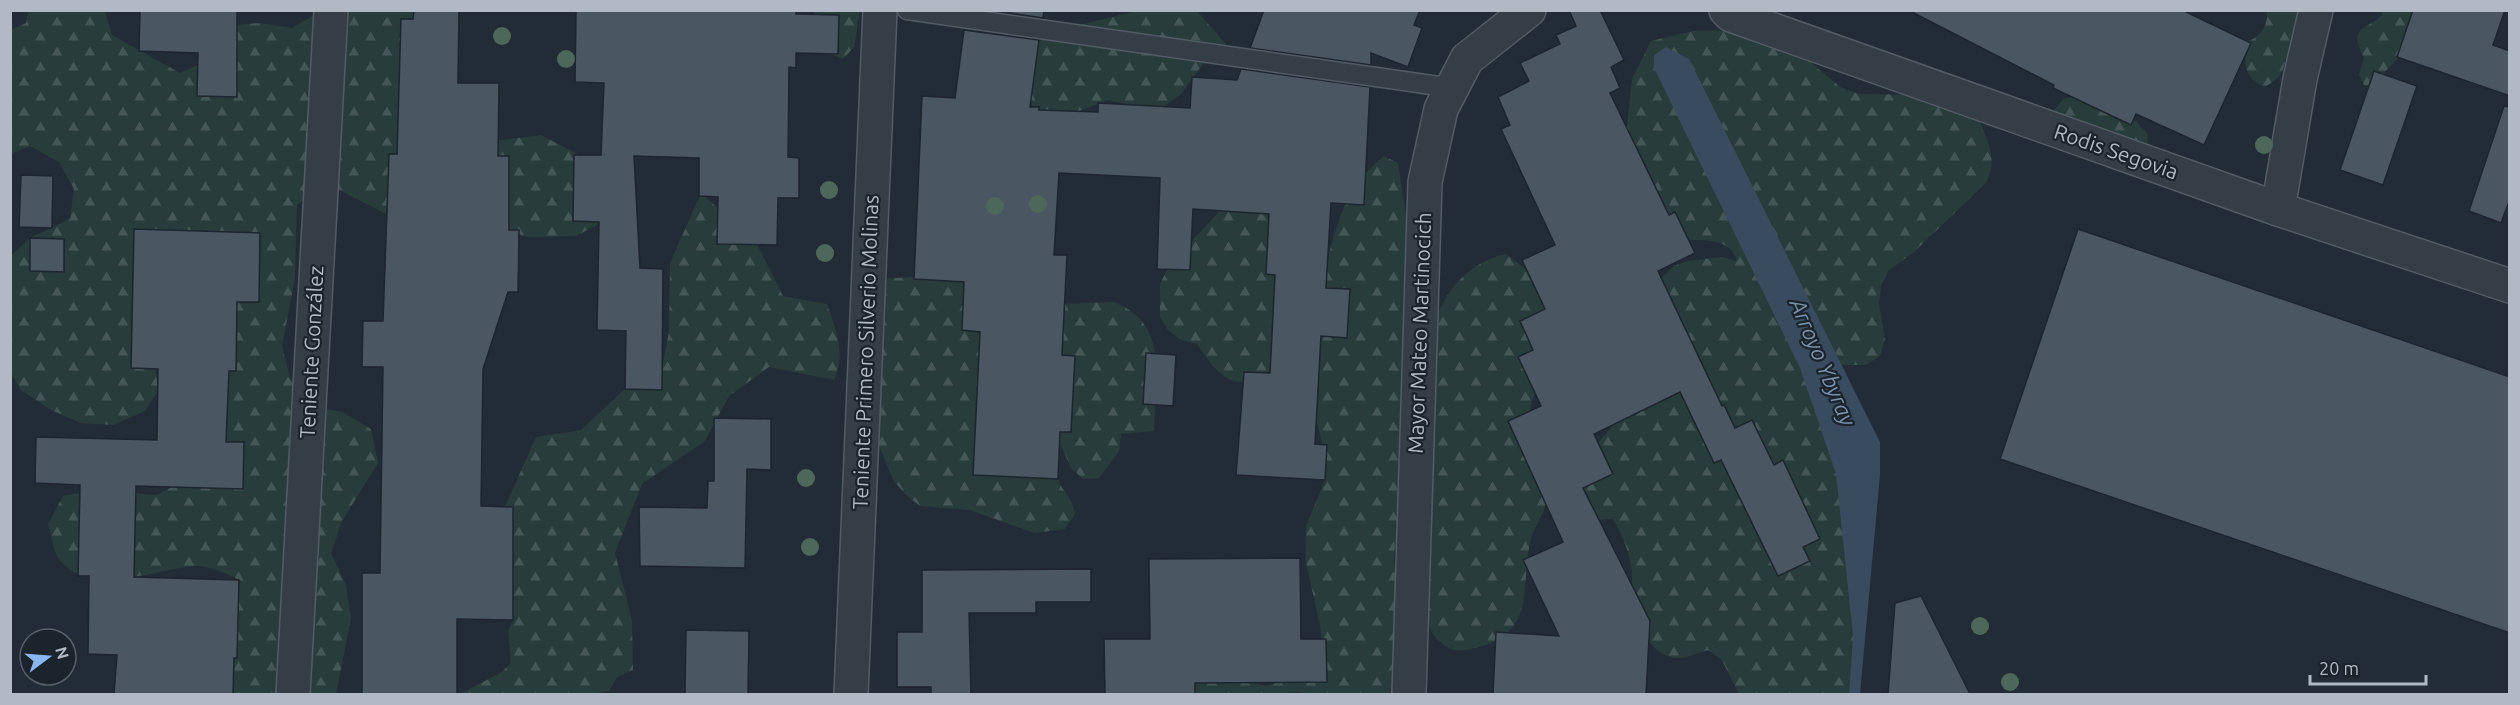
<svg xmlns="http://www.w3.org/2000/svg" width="2520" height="705" viewBox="0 0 2520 705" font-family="Ubuntu,sans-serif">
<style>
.forest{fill:url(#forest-firs)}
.water{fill:#394b5f}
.building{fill:#4a5662;stroke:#1d252e;stroke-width:1.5}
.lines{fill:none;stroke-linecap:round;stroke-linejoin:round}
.lane-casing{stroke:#535c65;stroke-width:21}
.street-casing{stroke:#535c65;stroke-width:36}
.lane{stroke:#353e47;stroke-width:18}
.street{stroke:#353e47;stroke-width:33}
.tree{fill:#4d675a}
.labels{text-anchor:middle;stroke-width:4.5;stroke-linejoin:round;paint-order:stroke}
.street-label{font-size:21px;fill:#b0b9c4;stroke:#1b232c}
.water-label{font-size:22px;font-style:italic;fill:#7a91aa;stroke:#1b232c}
</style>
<defs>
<pattern id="forest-firs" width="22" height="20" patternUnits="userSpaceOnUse" patternTransform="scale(1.5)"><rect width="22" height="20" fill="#283c3b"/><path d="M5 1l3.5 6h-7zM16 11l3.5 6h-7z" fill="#455656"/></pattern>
</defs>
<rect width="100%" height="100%" fill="#222c36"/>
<g class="forest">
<path d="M 28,11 L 105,11 L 112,35 L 180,73 L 207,61 L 237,25 L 260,23 L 292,28 L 321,11 L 416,11 L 411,164 L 388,215 L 324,182 L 297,205 L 295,278 L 282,346 L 290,378 L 311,406 L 342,412 L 371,429 L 378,463 L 342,521 L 331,553 L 346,585 L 351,618 L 336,694 L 208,694 L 198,665 L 234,612 L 239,580 C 228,574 209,565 195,566 C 156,569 88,598 59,559 C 53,551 51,534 48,524 L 63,496 L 93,490 L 156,495 L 188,479 L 149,271 L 132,299 L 154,357 L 158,391 L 145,411 L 113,425 L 81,423 L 51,410 L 21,390 L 11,373 L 11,256 L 30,238 L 70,219 L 74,189 L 59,162 L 30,146 L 11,154 L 11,30 L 26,23 Z"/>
<path d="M 814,11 L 860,11 L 854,47 L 843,59 L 827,53 L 814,25 Z"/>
<path d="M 1137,11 L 1197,11 L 1233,52 L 1203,64 L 1181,94 L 1166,105 L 1151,110 L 1108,100 L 1077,112 L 1036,116 L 1023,80 L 1027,50 L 1055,31 Z"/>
<path d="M 2266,11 L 2328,11 L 2291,58 L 2285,60 C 2284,75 2276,80 2265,87 C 2244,80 2244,61 2246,42 C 2259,39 2270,24 2266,11 Z"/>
<path d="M 2382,11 L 2421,11 L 2409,46 L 2372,86 L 2364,85 L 2359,75 L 2364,58 C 2348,25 2364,32 2382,15 Z"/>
<path d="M 1759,30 L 1802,55 L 1840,87 L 1858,94 L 1933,95 L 1978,117 C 1987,141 1999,159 1986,183 L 1914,252 L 1888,271 L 1881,286 L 1879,304 L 1885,339 L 1880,356 L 1866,365 L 1833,365 L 1851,514 L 1855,694 L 1739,694 L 1722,660 L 1708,650 C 1698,653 1686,659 1675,658 C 1648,655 1633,615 1621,595 L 1632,583 C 1633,561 1625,539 1613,519 L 1596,520 L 1561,486 L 1584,466 L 1601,439 L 1636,401 L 1651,288 L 1674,266 L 1688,261 L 1722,257 L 1737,261 C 1731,240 1709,240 1691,240 C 1685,239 1678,234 1673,231 L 1627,128 L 1632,79 L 1651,41 L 1693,31 Z"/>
<path d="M 2078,95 L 2120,119 L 2136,121 L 2147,133 L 2148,149 L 2053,112 L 2063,99 Z"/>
<path d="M 541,135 L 583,157 L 602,222 L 576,236 L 528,237 L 497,228 L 495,141 Z"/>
<path d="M 1384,156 L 1398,163 L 1411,248 L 1437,317 C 1447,287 1474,260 1506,254 L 1536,277 L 1548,292 C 1546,315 1549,342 1544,365 C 1540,382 1528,404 1529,422 C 1529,445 1547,468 1547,492 C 1548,510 1536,522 1531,539 C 1519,583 1539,631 1479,647 C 1455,653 1448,652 1432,633 L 1403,527 C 1386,555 1398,580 1400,610 C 1401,639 1398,667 1391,694 L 1316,694 L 1297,692 L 1278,694 L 1164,694 L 1170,690 L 1217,674 L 1266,686 L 1280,682 L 1324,660 L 1320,625 L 1305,558 L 1306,526 L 1325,480 L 1324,449 L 1308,390 L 1327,277 L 1325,268 C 1339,220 1343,189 1384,156 Z"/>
<path d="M 1271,184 L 1296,367 C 1243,384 1231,397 1197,344 L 1181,340 L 1168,330 L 1160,317 L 1160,284 L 1174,256 L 1188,245 L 1244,185 Z"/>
<path d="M 701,193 L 757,244 L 783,296 L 827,304 C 836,331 846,353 834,380 L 769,367 L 729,396 L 705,441 L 642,484 L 615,553 L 632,621 L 633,670 L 617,677 L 609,691 L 590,694 L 460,694 L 502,672 L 511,663 L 508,631 L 513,620 L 513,552 L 504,509 L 536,437 L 581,430 L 625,389 L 654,374 L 663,363 L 669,332 L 670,263 Z"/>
<path d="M 933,275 L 966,282 L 985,289 L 993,461 L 1058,479 C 1063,493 1071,495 1075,514 L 1065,529 L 1034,533 L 970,510 L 920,506 L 906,495 L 893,480 L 869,420 L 884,279 Z"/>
<path d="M 1113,302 C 1171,323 1155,382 1154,431 L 1121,434 L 1119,451 L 1099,478 L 1083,479 L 1071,468 L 1057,437 L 1054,336 L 1063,304 Z"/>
</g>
<path class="water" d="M 1666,47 L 1689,59 L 1880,442 L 1880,475 L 1860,694 L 1849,694 L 1853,636 L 1836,474 L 1800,368 L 1654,68 L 1654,55 Z"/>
<g class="building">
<path d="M 140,10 L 237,10 L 237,97 L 197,96 L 198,53 L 139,51 Z"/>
<path d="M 414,10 L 459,10 L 458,83 L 499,83 L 498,156 L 509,156 L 509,230 L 519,230 L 518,292 L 508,292 L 483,369 L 481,506 L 513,507 L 513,620 L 457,619 L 457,694 L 362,694 L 362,573 L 380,573 L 383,367 L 362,367 L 363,321 L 383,321 L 389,154 L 397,154 L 401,19 L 413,19 Z"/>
<path d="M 576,10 L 796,10 L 796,14 L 839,15 L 838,54 L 796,53 L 796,68 L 789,67 L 788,157 L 799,158 L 799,198 L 778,198 L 777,245 L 717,244 L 718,197 L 699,196 L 699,158 L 634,156 L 640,268 L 663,269 L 662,390 L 625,389 L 626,331 L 597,330 L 599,222 L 573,221 L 574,155 L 601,155 L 604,83 L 575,82 Z"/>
<path d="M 990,10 L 1044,10 L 1043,18 Z"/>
<path d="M 1264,10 L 1420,10 L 1414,25 L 1422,28 L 1408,67 L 1371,53 L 1371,65 L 1250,48 Z"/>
<path d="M 1569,10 L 1600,10 L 1624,60 L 1611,67 L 1620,88 L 1610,93 L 1669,215 L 1675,212 L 1695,253 L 1658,271 L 1722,406 L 1724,405 L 1735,428 L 1752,420 L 1774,465 L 1783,460 L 1820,539 L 1803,547 L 1810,561 L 1778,576 L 1721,460 L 1714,463 L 1680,392 L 1594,434 L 1613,474 L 1583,488 L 1650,621 L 1646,694 L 1493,694 L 1496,632 L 1559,636 L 1523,560 L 1563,542 L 1508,421 L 1541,406 L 1518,357 L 1533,350 L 1520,321 L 1545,309 L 1522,260 L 1555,245 L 1501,129 L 1510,125 L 1498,97 L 1529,81 L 1520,63 L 1560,44 L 1556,35 L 1576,26 Z"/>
<path d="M 1908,10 L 2182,10 L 2251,43 L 2204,145 L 2136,114 L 2131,125 L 2053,88 L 2054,85 Z"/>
<path d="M 2413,10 L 2505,10 L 2493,45 L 2510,51 L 2510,96 L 2397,57 Z"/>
<path d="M 964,30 L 1039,40 L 1030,107 L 1039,107 L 1039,110 L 1098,112 L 1098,103 L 1190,108 L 1192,77 L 1237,80 L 1241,69 L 1370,87 L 1364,205 L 1331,203 L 1326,288 L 1350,289 L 1347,338 L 1321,336 L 1315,444 L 1327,445 L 1325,480 L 1236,475 L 1244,372 L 1270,373 L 1275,275 L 1266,274 L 1269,214 L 1193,209 L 1190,270 L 1157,269 L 1160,178 L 1059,173 L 1054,255 L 1067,255 L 1062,355 L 1075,356 L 1071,432 L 1060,432 L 1058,479 L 973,475 L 980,332 L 962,330 L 964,282 L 914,279 L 922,96 L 955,98 Z"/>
<path d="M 2374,71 L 2417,86 L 2383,185 L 2340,170 Z"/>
<path d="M 2504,106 L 2510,107 L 2510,199 L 2501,223 L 2469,211 Z"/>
<path d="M 21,175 L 53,176 L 52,228 L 19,227 Z"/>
<path d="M 134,229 L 260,233 L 259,302 L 237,302 L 236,371 L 229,371 L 226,442 L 244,442 L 243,489 L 136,486 L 134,577 L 239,580 L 237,658 L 234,658 L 233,694 L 114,694 L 117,655 L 88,654 L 89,576 L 78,576 L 80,485 L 35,483 L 36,437 L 157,440 L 158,369 L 131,368 Z"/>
<path d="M 2078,229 L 2510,377 L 2510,633 L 2000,459 Z"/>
<path d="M 30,238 L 64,239 L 64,272 L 30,271 Z"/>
<path d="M 1146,353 L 1176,355 L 1173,406 L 1143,404 Z"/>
<path d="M 714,418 L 771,419 L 771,470 L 747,469 L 745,568 L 640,566 L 639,507 L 707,508 L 708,481 L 714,481 Z"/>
<path d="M 1300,558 L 1301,639 L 1326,639 L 1327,682 L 1195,683 L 1195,694 L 1105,694 L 1104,639 L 1150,639 L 1149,559 Z"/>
<path d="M 1091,569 L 1091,602 L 1036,602 L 1036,613 L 969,613 L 971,694 L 931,694 L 931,687 L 897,687 L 897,632 L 922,632 L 922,570 Z"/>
<path d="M 1921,596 L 1970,694 L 1888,694 L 1895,603 Z"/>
<path d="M 686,630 L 749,631 L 748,694 L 685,694 Z"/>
</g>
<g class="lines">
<g class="lane-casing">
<path id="lane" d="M 907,10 L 1453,88"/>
</g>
<g class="street-casing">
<g id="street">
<path d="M 1726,10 L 1731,15 L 2278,209 L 2510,286"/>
<path d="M 2278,209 L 2300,79 L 2316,10"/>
<path d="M 293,694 L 331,10"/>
<path d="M 851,694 L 880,10"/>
<path d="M 1409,694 L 1425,182 L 1441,109 L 1467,59 L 1529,10"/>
</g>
</g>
<use href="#lane" class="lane"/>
<use href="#street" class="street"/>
</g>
<g class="tree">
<circle cx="502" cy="36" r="9"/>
<circle cx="566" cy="59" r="9"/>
<circle cx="2264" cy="145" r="9"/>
<circle cx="829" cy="190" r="9"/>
<circle cx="1038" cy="204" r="9"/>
<circle cx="995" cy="206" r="9"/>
<circle cx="825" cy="253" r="9"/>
<circle cx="806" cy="478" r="9"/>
<circle cx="810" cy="547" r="9"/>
<circle cx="1980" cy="626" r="9"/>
<circle cx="2010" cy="682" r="9"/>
</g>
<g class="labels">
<g class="street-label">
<text transform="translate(2116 152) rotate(19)" y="7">Rodis Segovia</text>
<text transform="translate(1420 333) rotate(-88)" y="7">Mayor Mateo Martinocich</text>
<text transform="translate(312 352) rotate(-87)" y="7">Teniente González</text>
<text transform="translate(866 352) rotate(-88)" y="7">Teniente Primero Silverio Molinas</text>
</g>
<g class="water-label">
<text transform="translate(1823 362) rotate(67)" y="8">Arroyo Ybyray</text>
</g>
</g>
<rect width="2520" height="705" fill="none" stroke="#b0b9c4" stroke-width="24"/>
<g transform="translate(48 657) rotate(74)"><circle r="28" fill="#1b232c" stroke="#575f69" stroke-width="1.5"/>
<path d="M0-4.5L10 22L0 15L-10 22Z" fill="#89b6f0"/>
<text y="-9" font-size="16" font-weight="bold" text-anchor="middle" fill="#b0b9c4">N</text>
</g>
<path d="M2310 675v9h116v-9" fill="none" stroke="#b0b9c4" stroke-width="3"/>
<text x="2319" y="675" font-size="18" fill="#b0b9c4" stroke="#1b232c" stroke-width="4.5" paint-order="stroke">20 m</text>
</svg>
